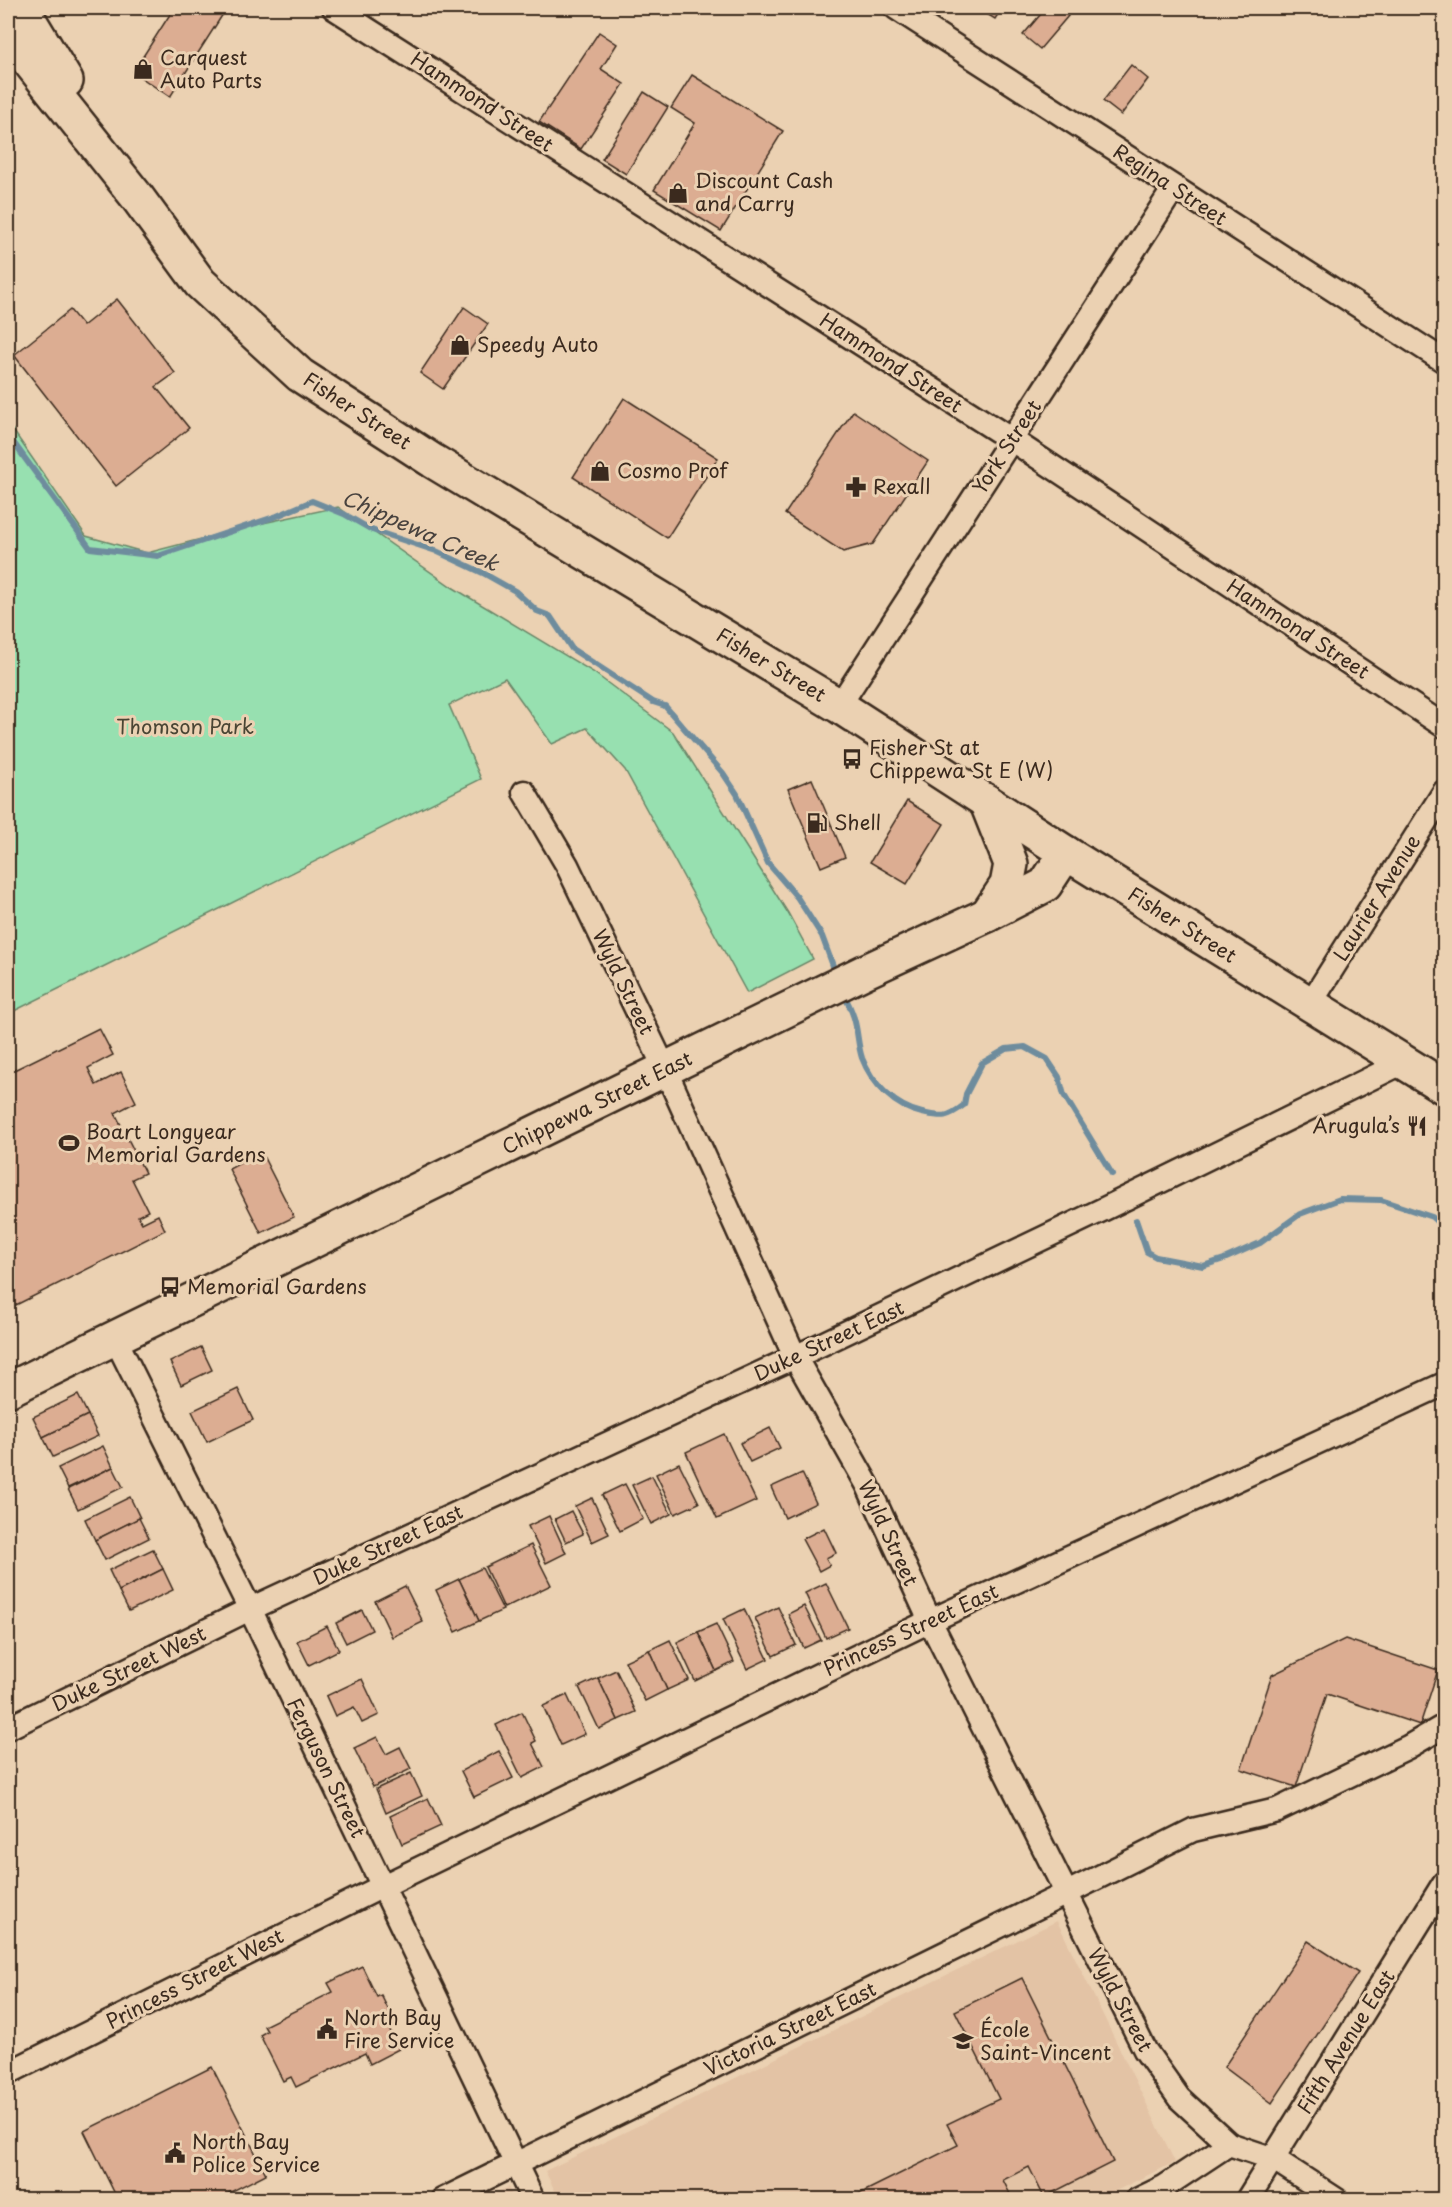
<svg xmlns="http://www.w3.org/2000/svg" width="1452" height="2207" viewBox="0 0 1452 2207" font-family="'Playpen Sans',sans-serif">
<style>
.built{fill:#e3c3a5}
.green{fill:#97e0b0;stroke:#698567;stroke-width:1.5}
.lines{fill:none;stroke-linecap:round;stroke-linejoin:round}
.stream{stroke:#6e8c9d;stroke-width:6}
.building{fill:#dcad92;stroke:#3b2a1e;stroke-width:1.5}
.street-casing{stroke:#3b2a1e;stroke-width:27}
.secondary-casing{stroke:#3b2a1e;stroke-width:38}
.street{stroke:#ebd1b2;stroke-width:22}
.secondary{stroke:#ebd1b2;stroke-width:33}
.labels{text-anchor:middle;stroke-width:6;stroke-linejoin:round;paint-order:stroke}
.poi-label{font-size:20px;fill:#3b2a1e;stroke:#ebd1b2;text-anchor:start}
.street-label{font-size:20px;fill:#3b2a1e;stroke:#ebd1b2}
.park-label{font-size:20px;fill:#494534;stroke:#ebd1b2}
.water-label{font-size:21px;font-style:italic;fill:#48423e;stroke:#ebd1b2}
</style>
<rect width="100%" height="100%" fill="#ebd1b2"/>
<filter id="ink" filterUnits="userSpaceOnUse"><feTurbulence type="fractalNoise" baseFrequency=".0167" numOctaves="2"/><feDisplacementMap in="SourceGraphic" scale="12" xChannelSelector="R" yChannelSelector="G"/><feConvolveMatrix kernelMatrix="1 2 1 2 8 2 1 2 1" color-interpolation-filters="sRGB"/></filter>
<g filter="url(#ink)">
<g class="built">
<path d="M 1057,1921 L 1175,2162 L 1097,2200 L 559,2199 L 545,2171 Z"/>
<path d="M 508,2187 L 514,2199 L 483,2199 Z"/>
</g>
<path class="green" d="M 8,423 L 86,536 L 147,553 L 263,523 L 338,507 L 452,587 L 593,672 L 673,732 L 788,913 L 813,959 L 747,993 L 625,770 L 587,728 L 552,744 L 505,678 L 449,705 L 481,779 L 8,1014 Z"/>
<g class="lines">
<g class="stream">
<path d="M 8,435 L 90,548 L 158,556 L 277,516 L 312,501 L 344,514 L 372,530 L 436,551 L 483,573 L 515,591 L 537,611 L 550,616 L 572,649 L 653,702 L 665,706 L 723,773 L 737,794 L 768,863 L 797,897 L 822,936 L 836,974"/>
<path d="M 843,992 C 847,1001 853,1012 855,1022 C 858,1034 858,1046 862,1058 C 872,1084 895,1107 922,1113 C 942,1117 946,1119 964,1105 L 966,1094 L 982,1063 L 1006,1049 L 1025,1047 L 1047,1059 L 1059,1077 L 1064,1095 L 1112,1174"/>
<path d="M 1136,1220 L 1147,1252 L 1156,1257 L 1203,1266 L 1224,1259 L 1260,1243 L 1300,1214 L 1340,1199 L 1381,1200 L 1432,1217 L 1444,1228"/>
</g>
</g>
<g class="building">
<path d="M 174,8 L 213,8 L 223,14 L 170,97 L 133,72 Z"/>
<path d="M 977,8 L 1002,8 L 995,19 Z"/>
<path d="M 1046,8 L 1058,8 L 1068,16 L 1040,49 L 1023,35 Z"/>
<path d="M 599,32 L 617,44 L 601,69 L 624,84 L 581,149 L 539,122 Z"/>
<path d="M 1131,65 L 1148,79 L 1121,115 L 1103,101 Z"/>
<path d="M 692,75 L 783,131 L 721,231 L 654,190 L 695,123 L 671,108 Z"/>
<path d="M 644,92 L 668,107 L 626,174 L 602,159 Z"/>
<path d="M 117,299 L 175,373 L 156,387 L 189,428 L 116,486 L 14,355 L 70,310 L 83,326 Z"/>
<path d="M 464,307 L 488,324 L 443,389 L 420,373 Z"/>
<path d="M 624,398 L 718,458 L 667,538 L 573,477 Z"/>
<path d="M 853,411 L 928,461 L 873,544 L 843,552 L 785,514 Z"/>
<path d="M 812,779 L 845,857 L 821,867 L 788,789 Z"/>
<path d="M 907,801 L 944,824 L 907,884 L 870,862 Z"/>
<path d="M 99,1028 L 113,1055 L 88,1068 L 96,1085 L 121,1072 L 136,1102 L 115,1113 L 145,1173 L 132,1179 L 148,1211 L 138,1216 L 142,1223 L 158,1215 L 165,1230 L 8,1309 L 8,1073 Z"/>
<path d="M 261,1152 L 294,1217 L 261,1233 L 229,1169 Z"/>
<path d="M 201,1347 L 212,1370 L 181,1385 L 170,1362 Z"/>
<path d="M 238,1389 L 253,1420 L 207,1442 L 192,1411 Z"/>
<path d="M 78,1395 L 88,1415 L 43,1437 L 33,1417 Z"/>
<path d="M 88,1415 L 98,1436 L 53,1457 L 43,1437 Z"/>
<path d="M 770,1428 L 780,1448 L 750,1462 L 740,1443 Z"/>
<path d="M 724,1434 L 756,1501 L 717,1519 L 686,1452 Z"/>
<path d="M 103,1446 L 113,1467 L 68,1488 L 58,1468 Z"/>
<path d="M 679,1463 L 699,1503 L 675,1514 L 656,1474 Z"/>
<path d="M 113,1467 L 123,1487 L 78,1509 L 68,1489 Z"/>
<path d="M 802,1473 L 816,1503 L 785,1518 L 771,1487 Z"/>
<path d="M 652,1476 L 671,1514 L 651,1524 L 632,1485 Z"/>
<path d="M 625,1484 L 643,1519 L 620,1531 L 602,1495 Z"/>
<path d="M 130,1497 L 140,1518 L 95,1540 L 85,1519 Z"/>
<path d="M 592,1498 L 609,1534 L 592,1542 L 575,1506 Z"/>
<path d="M 571,1511 L 583,1534 L 566,1542 L 555,1519 Z"/>
<path d="M 549,1516 L 566,1553 L 546,1563 L 528,1526 Z"/>
<path d="M 139,1518 L 149,1538 L 105,1560 L 95,1540 Z"/>
<path d="M 824,1528 L 836,1553 L 826,1558 L 830,1565 L 819,1571 L 802,1539 Z"/>
<path d="M 531,1545 L 551,1585 L 504,1608 L 485,1567 Z"/>
<path d="M 153,1549 L 163,1569 L 119,1591 L 109,1570 Z"/>
<path d="M 482,1568 L 503,1610 L 479,1621 L 459,1579 Z"/>
<path d="M 163,1569 L 173,1590 L 129,1611 L 119,1591 Z"/>
<path d="M 459,1579 L 479,1621 L 456,1632 L 436,1590 Z"/>
<path d="M 826,1583 L 848,1628 L 826,1638 L 805,1593 Z"/>
<path d="M 405,1586 L 423,1622 L 392,1637 L 375,1601 Z"/>
<path d="M 804,1606 L 821,1640 L 804,1648 L 788,1614 Z"/>
<path d="M 778,1607 L 796,1645 L 773,1656 L 755,1618 Z"/>
<path d="M 744,1609 L 768,1659 L 747,1669 L 723,1619 Z"/>
<path d="M 362,1610 L 372,1630 L 346,1643 L 336,1623 Z"/>
<path d="M 716,1624 L 734,1662 L 716,1671 L 698,1632 Z"/>
<path d="M 327,1626 L 339,1650 L 309,1665 L 297,1641 Z"/>
<path d="M 698,1632 L 716,1671 L 695,1681 L 677,1642 Z"/>
<path d="M 1345,1639 L 1438,1670 L 1420,1725 L 1327,1694 L 1296,1787 L 1241,1769 L 1272,1675 Z"/>
<path d="M 670,1640 L 689,1680 L 667,1690 L 649,1650 Z"/>
<path d="M 649,1650 L 667,1690 L 645,1701 L 625,1661 Z"/>
<path d="M 616,1670 L 636,1712 L 618,1720 L 598,1678 Z"/>
<path d="M 598,1678 L 618,1720 L 599,1729 L 579,1687 Z"/>
<path d="M 362,1679 L 379,1715 L 362,1723 L 354,1707 L 335,1716 L 326,1696 Z"/>
<path d="M 567,1695 L 585,1734 L 561,1745 L 543,1706 Z"/>
<path d="M 522,1712 L 536,1741 L 532,1743 L 544,1767 L 522,1778 L 496,1725 Z"/>
<path d="M 377,1737 L 386,1754 L 400,1747 L 411,1769 L 373,1787 L 354,1748 Z"/>
<path d="M 499,1751 L 513,1778 L 474,1797 L 461,1771 Z"/>
<path d="M 411,1773 L 422,1796 L 386,1813 L 376,1789 Z"/>
<path d="M 428,1798 L 441,1826 L 402,1844 L 390,1816 Z"/>
<path d="M 1308,1941 L 1358,1973 L 1272,2103 L 1224,2067 Z"/>
<path d="M 362,1966 L 377,1997 L 381,1995 L 390,2013 L 383,2016 L 399,2049 L 370,2064 L 365,2053 L 296,2087 L 291,2077 L 283,2081 L 260,2035 L 267,2031 L 264,2026 L 333,1992 L 328,1983 Z"/>
<path d="M 1022,1978 L 1113,2162 L 1044,2197 L 1029,2167 L 1003,2180 L 1013,2200 L 847,2200 L 958,2145 L 947,2124 L 999,2099 L 955,2011 Z"/>
<path d="M 212,2067 L 266,2174 L 215,2200 L 118,2200 L 84,2131 Z"/>
</g>
<g class="lines">
<g class="street-casing">
<g id="street">
<path d="M 334,8 L 1012,440 L 1444,726"/>
<path d="M 896,8 L 1444,361"/>
<path d="M 839,706 L 1174,188"/>
<path d="M 524,792 L 567,865 L 665,1069 L 795,1357 L 867,1484 L 930,1621 L 1145,2050 L 1179,2098 L 1229,2144 L 1274,2159 L 1337,2200"/>
<path d="M 1310,1004 L 1444,792"/>
<path d="M 115,1338 L 250,1609 L 533,2200"/>
<path d="M 8,1728 L 250,1609 L 795,1357 L 1102,1210 L 1404,1062"/>
<path d="M 8,2073 L 383,1886 L 930,1621 L 1444,1384"/>
<path d="M 442,2200 L 1065,1894 L 1193,1830 L 1277,1810 L 1408,1747 L 1444,1726"/>
<path d="M 1137,2200 L 1164,2187 L 1229,2144"/>
<path d="M 1247,2200 L 1444,1883"/>
</g>
</g>
<g class="secondary-casing">
<g id="secondary">
<path d="M 22,8 L 66,81"/>
<path d="M 8,35 L 137,197 L 200,283 L 300,375 L 433,461 L 839,706 L 1066,853 L 1444,1087"/>
<path d="M 986,801 L 1011,864 L 1007,885 L 987,915"/>
<path d="M 8,1390 L 864,972 L 987,915 L 1045,885 L 1066,853"/>
</g>
</g>
<use href="#street" class="street"/>
<use href="#secondary" class="secondary"/>
</g>
</g>
<defs>
<g id="shop-bare" transform="scale(1.62)"><path d="M-5-2.5h2.3a2.7 3.5 0 0 1 5.4 0H5L5.5 6h-11ZM-1.5-2.5h3a1.5 2.3 0 0 0-3 0Z" fill="#3b2a1e" stroke="#ebd1b2" stroke-width="2.5" paint-order="stroke"/></g>
<g id="pharmacy-bare" transform="scale(1.62)"><path d="M-2-6h4v4h4v4h-4v4h-4v-4h-4v-4h4Z" fill="#3b2a1e" stroke="#ebd1b2" stroke-width="2.5" paint-order="stroke"/></g>
<g id="bus-bare" transform="scale(1.62)"><path d="M-5-6H5V4H4V6H2V4H-2V6H-4V4H-5ZM-3.5-4V0h7V-4ZM-3.5 1.2v1.5H-2V1.2ZM2 1.2v1.5H3.5V1.2Z" fill="#3b2a1e" stroke="#ebd1b2" stroke-width="2.5" paint-order="stroke"/></g>
<g id="fuel-bare" transform="scale(1.62)"><path d="M-5.5-6h7V0h2V4h1.3V-2.5L3-4.5l.8-.8L6-3V5H2.5V1h-1V6h-7ZM-4.2-4.7v3.2H.2V-4.7Z" fill="#3b2a1e" stroke="#ebd1b2" stroke-width="2.5" paint-order="stroke"/></g>
<g id="restaurant-bare" transform="scale(1.62)"><path d="M-5-6h1v4h1v-4h1v4h1v-4h1v5L-1.5 .5V6h-2V.5L-5-1ZM5-6V6H3V1.5H1.5Q1.5-4 5-6Z" fill="#3b2a1e" stroke="#ebd1b2" stroke-width="2.5" paint-order="stroke"/></g>
<g id="stadium-bare" transform="scale(1.62)"><path d="M0-5a6.5 5 0 1 0 0 10a6.5 5 0 1 0 0-10ZM-3.5-1.8h7v3.6h-7Z" fill="#3b2a1e" stroke="#ebd1b2" stroke-width="2.5" paint-order="stroke"/></g>
<g id="civic-bare" transform="scale(1.62)"><path d="M-.6-6.5H3V-4.5H.6V-3L4-1V1h2V6H-6V1h2V-1L-.6-3ZM-1.2 2.5V6h2.4V2.5Z" fill="#3b2a1e" stroke="#ebd1b2" stroke-width="2.5" paint-order="stroke"/></g>
<g id="school-bare" transform="scale(1.62)"><path d="M0-5L7-2L0 1L-7-2ZM-4 1L0 2.5L4 1V4Q0 6-4 4Z" fill="#3b2a1e" stroke="#ebd1b2" stroke-width="2.5" paint-order="stroke"/></g>
</defs>
<g fill-rule="evenodd">
<use href="#shop-bare" x="143" y="69"/>
<use href="#shop-bare" x="678" y="193"/>
<use href="#shop-bare" x="460" y="345"/>
<use href="#shop-bare" x="600" y="471"/>
<use href="#pharmacy-bare" x="856" y="487"/>
<use href="#bus-bare" x="852" y="759"/>
<use href="#fuel-bare" x="817" y="823"/>
<use href="#restaurant-bare" x="1417" y="1126"/>
<use href="#stadium-bare" x="69" y="1143"/>
<use href="#bus-bare" x="170" y="1287"/>
<use href="#civic-bare" x="327" y="2029"/>
<use href="#school-bare" x="963" y="2041"/>
<use href="#civic-bare" x="175" y="2153"/>
</g>
<g class="labels">
<g class="poi-label">
<text x="160" y="65">Carquest<tspan x="160" dy="23">Auto Parts</tspan></text>
<text x="695" y="188">Discount Cash<tspan x="695" dy="23">and Carry</tspan></text>
<text x="477" y="352">Speedy Auto</text>
<text x="617" y="478">Cosmo Prof</text>
<text x="873" y="494">Rexall</text>
<text x="869" y="755">Fisher St at<tspan x="869" dy="23">Chippewa St E (W)</tspan></text>
<text x="834" y="830">Shell</text>
<text x="1400" y="1133" text-anchor="end">Arugula’s</text>
<text x="86" y="1139">Boart Longyear<tspan x="86" dy="23">Memorial Gardens</tspan></text>
<text x="187" y="1294">Memorial Gardens</text>
<text x="344" y="2025">North Bay<tspan x="344" dy="23">Fire Service</tspan></text>
<text x="980" y="2037">École<tspan x="980" dy="23">Saint-Vincent</tspan></text>
<text x="192" y="2149">North Bay<tspan x="192" dy="23">Police Service</tspan></text>
</g>
<g class="street-label">
<text transform="translate(482 102) rotate(33)" y="7">Hammond Street</text>
<text transform="translate(1170 185) rotate(33)" y="7">Regina Street</text>
<text transform="translate(891 363) rotate(33)" y="7">Hammond Street</text>
<text transform="translate(357 411) rotate(33)" y="7">Fisher Street</text>
<text transform="translate(1007 447) rotate(-57)" y="7">York Street</text>
<text transform="translate(1298 629) rotate(33)" y="7">Hammond Street</text>
<text transform="translate(771 665) rotate(31)" y="7">Fisher Street</text>
<text transform="translate(1377 898) rotate(-58)" y="7">Laurier Avenue</text>
<text transform="translate(1182 925) rotate(32)" y="7">Fisher Street</text>
<text transform="translate(623 982) rotate(64)" y="7">Wyld Street</text>
<text transform="translate(597 1103) rotate(-26)" y="7">Chippewa Street East</text>
<text transform="translate(829 1341) rotate(-25)" y="7">Duke Street East</text>
<text transform="translate(888 1533) rotate(65)" y="7">Wyld Street</text>
<text transform="translate(388 1545) rotate(-25)" y="7">Duke Street East</text>
<text transform="translate(911 1630) rotate(-25)" y="7">Princess Street East</text>
<text transform="translate(129 1669) rotate(-26)" y="7">Duke Street West</text>
<text transform="translate(326 1768) rotate(64)" y="7">Ferguson Street</text>
<text transform="translate(195 1979) rotate(-27)" y="7">Princess Street West</text>
<text transform="translate(1120 2000) rotate(62)" y="7">Wyld Street</text>
<text transform="translate(790 2029) rotate(-26)" y="7">Victoria Street East</text>
<text transform="translate(1346 2042) rotate(-58)" y="7">Fifth Avenue East</text>
</g>
<g class="park-label">
<text x="185" y="734">Thomson Park</text>
</g>
<g class="water-label">
<text transform="translate(420 531) rotate(24)" y="7">Chippewa Creek</text>
</g>
</g>
<rect width="1452" height="2207" fill="none" stroke="#ebd1b2" stroke-width="30"/>
<rect x="15" y="15" width="1422" height="2177" fill="none" stroke="#3b2a1e" stroke-width="2" filter="url(#ink)"/>
</svg>
